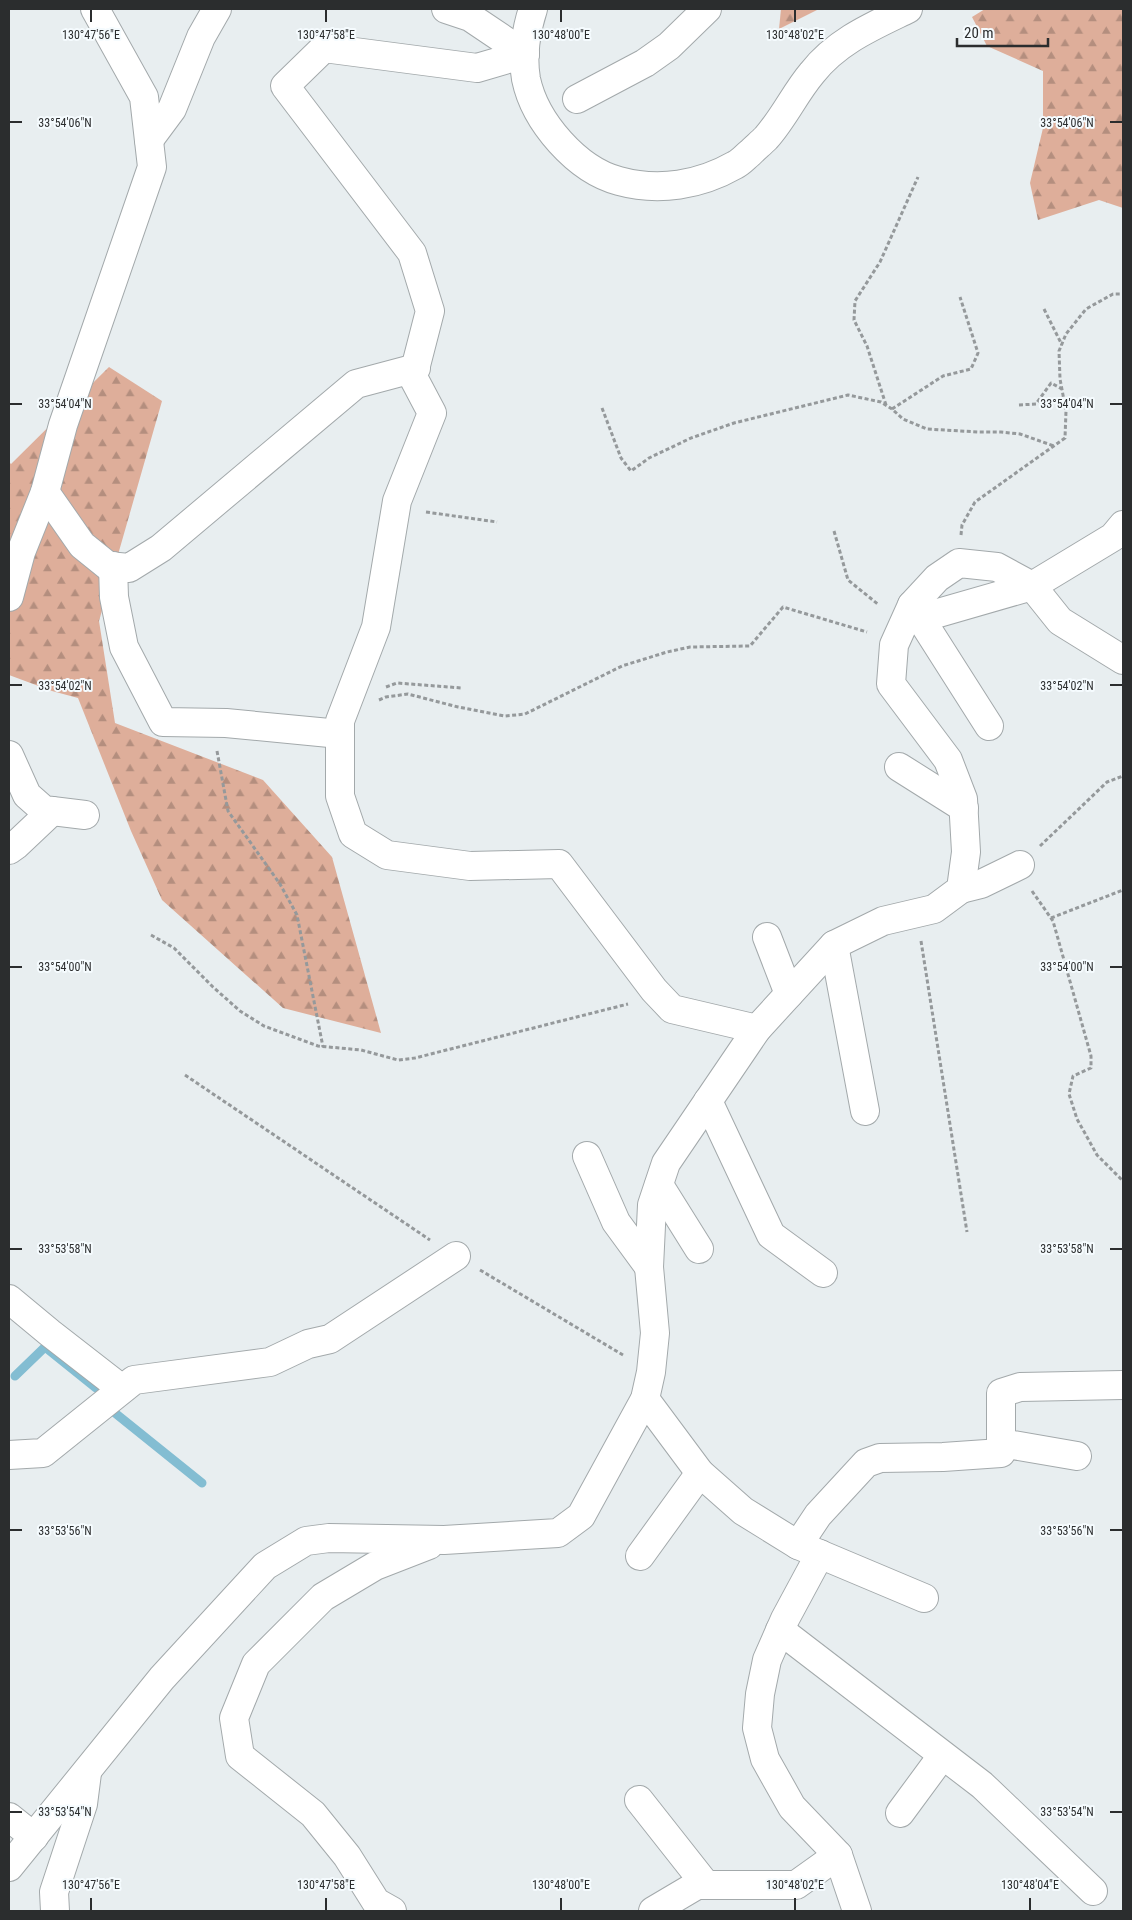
<svg xmlns="http://www.w3.org/2000/svg" width="1132" height="1920" viewBox="0 0 1132 1920" font-family="'Roboto Condensed',sans-serif">
<style>
.forest{fill:url(#forest-firs)}
.lines{fill:none;stroke-linecap:round;stroke-linejoin:round}
.stream{stroke:#83bdd2;stroke-width:9}
.minor-casing{stroke:#a3a9ab;stroke-width:30}
.path{stroke:#95999b;stroke-width:3;stroke-dasharray:4 2.5;stroke-linecap:butt}
.minor{stroke:#fff;stroke-width:28}
.ticks{fill:none;stroke:#2b2d2e;stroke-width:2}
.ticks-label{font-size:12px;text-anchor:middle;fill:#2b2d2e;stroke:#f5fbfe;stroke-width:4;stroke-linejoin:round;paint-order:stroke}
</style>
<defs>
<pattern id="forest-firs" width="22" height="20" patternUnits="userSpaceOnUse" patternTransform="scale(1.25)"><rect width="22" height="20" fill="#deae9a"/><path d="M5 1l3.5 6h-7zM16 11l3.5 6h-7z" fill="#b48e7e"/></pattern>
</defs>
<rect width="100%" height="100%" fill="#e8eef0"/>
<g class="forest">
<path d="M 781,9 L 819,9 L 779,29 Z"/>
<path d="M 985,9 L 1123,9 L 1123,208 L 1099,200 L 1038,220 L 1030,183 L 1043,128 L 1043,71 L 987,46 L 972,17 Z"/>
<path d="M 109,367 L 162,401 L 99,621 L 115,723 L 263,780 L 332,857 L 381,1033 L 283,1008 L 162,900 L 131,831 L 78,698 L 52,691 L 9,675 L 9,462 L 11,464 Z"/>
</g>
<g class="lines">
<g class="stream">
<path d="M 15,1376 L 45,1347 L 96,1388"/>
<path d="M 115,1413 L 202,1483"/>
</g>
<g class="minor-casing">
<g id="minor">
<path d="M 446,9 L 470,17 L 525,54"/>
<path d="M 533,9 C 526,30 522,57 526,79 C 535,122 577,170 619,181 C 659,192 700,185 735,165 C 741,162 745,157 750,153 C 755,148 761,143 766,138 C 784,118 795,93 812,73 C 837,41 873,26 908,9"/>
<path d="M 525,54 L 477,68 L 324,48 L 285,86 L 412,253 L 430,311 L 413,377 L 432,413 L 397,501 L 376,627 L 340,721 L 340,796 L 353,834 L 387,855 L 470,866 L 559,864 L 654,990 L 672,1009 L 757,1029"/>
<path d="M 577,99 L 645,63 L 669,46 L 707,9"/>
<path d="M 149,140 L 172,109 L 201,37 L 217,9"/>
<path d="M 45,492 L 82,545 L 108,566 L 129,568 L 161,548 L 356,384 L 416,368"/>
<path d="M 113,566 L 114,597 L 124,647 L 163,722 L 226,723 L 340,734"/>
<path d="M 9,597 L 21,552 L 45,492 L 63,425 L 152,167 L 144,97 L 95,9"/>
<path d="M 912,605 L 989,726"/>
<path d="M 921,618 L 1032,586 L 1113,537 L 1123,525"/>
<path d="M 9,755 L 27,795 L 44,810 L 85,815"/>
<path d="M 899,767 L 964,808"/>
<path d="M 9,850 L 16,845 L 52,811"/>
<path d="M 961,889 L 981,884 L 1020,865"/>
<path d="M 767,937 L 789,994"/>
<path d="M 834,945 L 865,1111"/>
<path d="M 708,1101 L 771,1235 L 823,1273"/>
<path d="M 587,1156 L 616,1222 L 649,1267"/>
<path d="M 659,1185 L 699,1249"/>
<path d="M 9,1299 L 50,1333 L 122,1389"/>
<path d="M 645,1399 L 700,1473 L 743,1511 L 798,1545 L 924,1598"/>
<path d="M 1001,1443 L 1077,1456"/>
<path d="M 9,1455 L 43,1453 L 134,1380 L 270,1362 L 308,1344 L 330,1339 L 456,1256"/>
<path d="M 798,1545 L 818,1515 L 866,1463 L 880,1458 L 943,1457 L 1001,1453 L 1001,1393 L 1020,1387 L 1123,1385"/>
<path d="M 820,1554 L 785,1619 L 767,1660 L 760,1694 L 757,1728 L 765,1759 L 792,1807 L 838,1855 L 857,1911"/>
<path d="M 640,1556 L 700,1473"/>
<path d="M 780,1630 L 982,1785 L 1093,1891"/>
<path d="M 639,1800 L 706,1885"/>
<path d="M 900,1813 L 942,1756"/>
<path d="M 9,1817 L 34,1837"/>
<path d="M 9,1867 L 162,1678 L 265,1566 L 306,1541 L 329,1538 L 444,1540 L 558,1533 L 581,1516 L 645,1399 L 651,1372 L 655,1333 L 649,1267 L 652,1205 L 666,1163 L 757,1029 L 834,945 L 883,921 L 934,909 L 961,889 L 966,852 L 963,799 L 948,760 L 891,684 L 894,645 L 912,605 L 937,578 L 959,563 L 997,567 L 1032,586 L 1060,621 L 1123,660"/>
<path d="M 55,1911 L 54,1892 L 83,1804 L 87,1773"/>
<path d="M 392,1911 L 376,1902 L 347,1856 L 313,1814 L 240,1756 L 234,1718 L 256,1664 L 323,1597 L 375,1566 L 429,1545"/>
<path d="M 653,1911 L 697,1885 L 796,1885 L 838,1855"/>
</g>
</g>
<g class="path">
<path d="M 1044,309 L 1062,345"/>
<path d="M 886,405 L 867,346 L 854,320 L 855,301 L 880,262 L 918,177"/>
<path d="M 1019,405 L 1036,404 L 1051,383 L 1062,389"/>
<path d="M 602,408 L 621,458 L 631,471 L 649,458 L 691,438 L 734,423 L 848,395 L 881,402 L 892,409 L 903,419 L 927,429 L 978,432 L 1001,432 L 1020,434 L 1054,446"/>
<path d="M 892,409 L 943,376 L 971,369 L 978,353 L 960,297"/>
<path d="M 426,512 L 497,522"/>
<path d="M 834,531 L 848,580 L 879,605"/>
<path d="M 961,535 L 962,525 L 975,502 L 1065,438 L 1066,411 L 1060,379 L 1059,351 L 1066,334 L 1086,309 L 1113,294 L 1123,294"/>
<path d="M 386,687 L 397,683 L 462,688"/>
<path d="M 379,700 L 386,697 L 408,694 L 458,707 L 505,716 L 525,714 L 622,666 L 667,652 L 690,647 L 750,646 L 783,607 L 867,632"/>
<path d="M 217,751 L 228,811 L 280,884 L 297,915 L 323,1047"/>
<path d="M 1040,846 L 1107,782 L 1123,776"/>
<path d="M 1032,891 L 1053,921 L 1091,1056 L 1091,1068 L 1073,1076 L 1069,1094 L 1077,1119 L 1097,1155 L 1123,1181"/>
<path d="M 1051,918 L 1123,890"/>
<path d="M 151,935 L 174,948 L 213,987 L 240,1011 L 264,1026 L 318,1046 L 361,1050 L 398,1060 L 415,1058 L 628,1004"/>
<path d="M 921,941 L 967,1232"/>
<path d="M 185,1075 L 430,1240"/>
<path d="M 480,1270 L 623,1355"/>
</g>
<use href="#minor" class="minor"/>
</g>
<path class="ticks" d="M 91,10 L 91,22M 326,10 L 326,22M 561,10 L 561,22M 795,10 L 795,22M 10,122 L 22,122M 1110,122 L 1122,122M 10,404 L 22,404M 1110,404 L 1122,404M 10,685 L 22,685M 1110,685 L 1122,685M 10,967 L 22,967M 1110,967 L 1122,967M 10,1249 L 22,1249M 1110,1249 L 1122,1249M 10,1530 L 22,1530M 1110,1530 L 1122,1530M 10,1812 L 22,1812M 1110,1812 L 1122,1812M 91,1898 L 91,1910M 326,1898 L 326,1910M 561,1898 L 561,1910M 795,1898 L 795,1910M 1030,1898 L 1030,1910"/>
<g class="ticks-label">
<text x="91" y="39">130°47'56"E</text>
<text x="326" y="39">130°47'58"E</text>
<text x="561" y="39">130°48'00"E</text>
<text x="795" y="39">130°48'02"E</text>
<text x="65" y="127">33°54'06"N</text>
<text x="1067" y="127">33°54'06"N</text>
<text x="65" y="408">33°54'04"N</text>
<text x="1067" y="408">33°54'04"N</text>
<text x="65" y="690">33°54'02"N</text>
<text x="1067" y="690">33°54'02"N</text>
<text x="65" y="971">33°54'00"N</text>
<text x="1067" y="971">33°54'00"N</text>
<text x="65" y="1253">33°53'58"N</text>
<text x="1067" y="1253">33°53'58"N</text>
<text x="65" y="1535">33°53'56"N</text>
<text x="1067" y="1535">33°53'56"N</text>
<text x="65" y="1816">33°53'54"N</text>
<text x="1067" y="1816">33°53'54"N</text>
<text x="91" y="1889">130°47'56"E</text>
<text x="326" y="1889">130°47'58"E</text>
<text x="561" y="1889">130°48'00"E</text>
<text x="795" y="1889">130°48'02"E</text>
<text x="1030" y="1889">130°48'04"E</text>
</g>
<rect width="1132" height="1920" fill="none" stroke="#2b2d2e" stroke-width="20"/>
<path d="M957 38v8h91v-8" fill="none" stroke="#2b2d2e" stroke-width="2.5"/>
<text x="964" y="38" font-size="15" fill="#2b2d2e" stroke="#f5fbfe" stroke-width="4" paint-order="stroke">20 m</text>
</svg>
